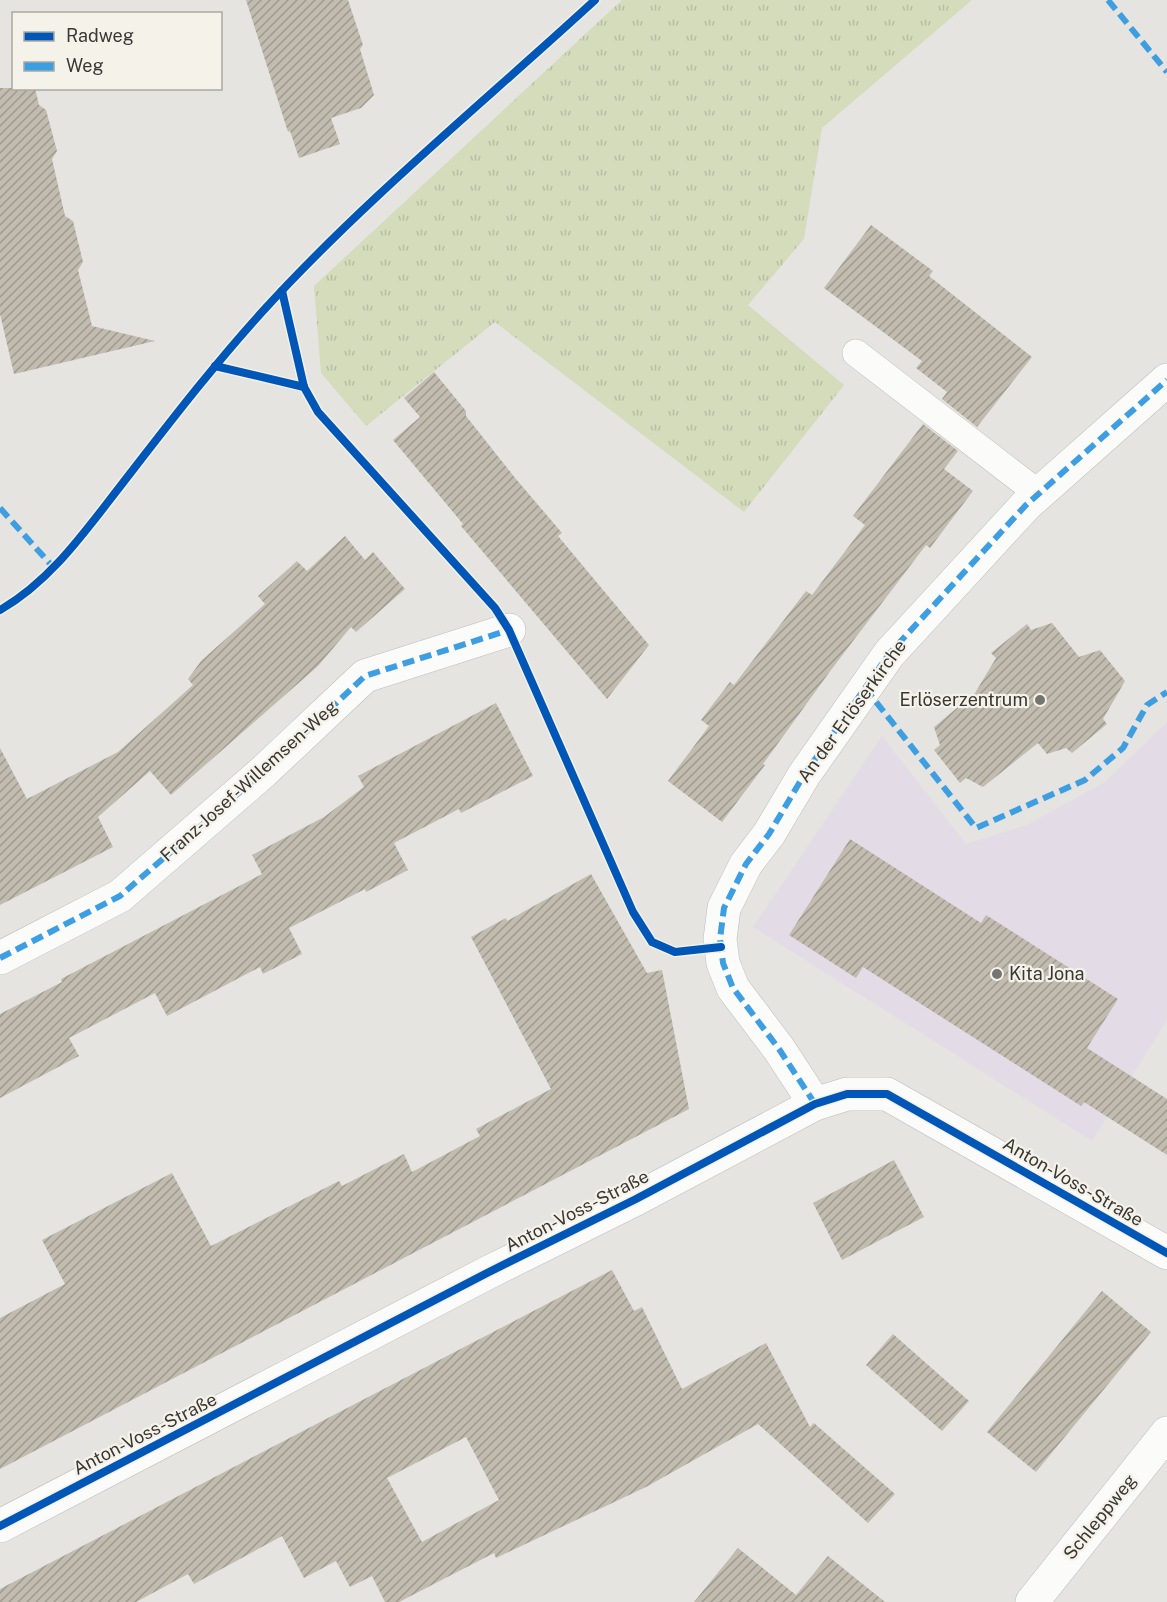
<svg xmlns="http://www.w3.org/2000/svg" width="1167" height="1602" viewBox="0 0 1167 1602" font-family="'Public Sans',sans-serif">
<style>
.education{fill:#e3dce6}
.grass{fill:url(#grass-tufts)}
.building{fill:url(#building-hatch);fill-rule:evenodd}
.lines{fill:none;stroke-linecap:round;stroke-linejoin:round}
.service-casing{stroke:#bdbcb9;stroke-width:28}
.minor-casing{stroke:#bdbcb9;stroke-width:34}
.service{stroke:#fbfbfa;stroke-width:27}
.minor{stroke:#fbfbfa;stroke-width:33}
.quiet{stroke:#3e9ee2;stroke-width:6;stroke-dasharray:12 6;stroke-linecap:butt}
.cycleway-casing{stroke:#f5f2ea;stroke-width:11}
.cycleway{stroke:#0057b8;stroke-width:8}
.poi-dot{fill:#757471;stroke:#f5f2ea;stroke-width:2}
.labels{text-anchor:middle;stroke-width:4.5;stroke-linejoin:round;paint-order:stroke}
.poi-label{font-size:18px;fill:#393835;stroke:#f5f2ea;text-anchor:end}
.street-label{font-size:18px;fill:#393835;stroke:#f5f2ea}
</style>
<defs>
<pattern id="grass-tufts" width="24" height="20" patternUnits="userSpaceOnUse" patternTransform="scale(1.5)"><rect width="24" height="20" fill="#d4dcbc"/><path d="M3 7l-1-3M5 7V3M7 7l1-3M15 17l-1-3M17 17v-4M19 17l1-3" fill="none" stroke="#b7bea2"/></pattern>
<pattern id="building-hatch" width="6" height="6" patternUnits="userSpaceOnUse" patternTransform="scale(1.5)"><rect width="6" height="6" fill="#c1bcaf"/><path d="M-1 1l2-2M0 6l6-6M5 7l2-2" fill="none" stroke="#9e9a8f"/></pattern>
</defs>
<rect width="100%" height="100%" fill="#e5e4e0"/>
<path class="education" d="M 1167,722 L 1167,1020 L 1092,1141 L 753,927 L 882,736 L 966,844 L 1027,825 L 1105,782 Z"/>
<path class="grass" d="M 622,0 L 972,0 L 822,128 L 804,239 L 748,305 L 844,385 L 744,512 L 495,322 L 366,426 L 321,373 L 314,286 Z"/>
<g class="building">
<path d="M 246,0 L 348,0 L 363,45 L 360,49 L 374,95 L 361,108 L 331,118 L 340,144 L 299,158 L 290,131 L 288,132 Z"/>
<path d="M 0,88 L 35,88 L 39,105 L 46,110 L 57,151 L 52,159 L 65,216 L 73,221 L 83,262 L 78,270 L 92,326 L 155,341 L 14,374 L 0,314 Z"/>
<path d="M 871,225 L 933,271 L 929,276 L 1032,357 L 977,427 L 942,399 L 947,392 L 916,368 L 922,361 L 824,288 Z"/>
<path d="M 434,372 L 466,411 L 466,416 L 516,479 L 562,533 L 558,536 L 649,645 L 607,699 L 461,526 L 463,524 L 393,440 L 420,417 L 404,398 Z"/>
<path d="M 923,424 L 958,451 L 944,469 L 973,491 L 930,548 L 926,545 L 831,670 L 763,764 L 765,765 L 722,822 L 668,781 L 709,726 L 701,720 L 730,682 L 734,685 L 806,591 L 812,595 L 865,525 L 853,516 Z"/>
<path d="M 345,536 L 365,560 L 373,552 L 405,589 L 356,632 L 351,627 L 318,666 L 171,795 L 150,771 L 98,817 L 113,847 L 0,905 L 0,748 L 27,799 L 118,752 L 193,685 L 188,679 L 201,661 L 265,604 L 258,596 L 297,561 L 307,571 Z"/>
<path d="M 1052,623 L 1079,657 L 1100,650 L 1125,681 L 1103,719 L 1107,724 L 1072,753 L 1066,748 L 1047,754 L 1038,743 L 983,787 L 966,778 L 960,783 L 934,750 L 940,745 L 934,727 L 975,693 L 996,658 L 991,653 L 1027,624 L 1031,630 Z"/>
<path d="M 496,703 L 533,776 L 461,813 L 459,809 L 394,843 L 408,870 L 366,892 L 365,889 L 289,928 L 302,954 L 263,974 L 260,967 L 167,1016 L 155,993 L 69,1038 L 79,1056 L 0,1098 L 0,1014 L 62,982 L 61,979 L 262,874 L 252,855 L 324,817 L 364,787 L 358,776 Z"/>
<path d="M 850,839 L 981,923 L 986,915 L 1118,999 L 1087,1048 L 1167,1099 L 1167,1155 L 1084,1102 L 1081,1106 L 863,967 L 856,978 L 789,935 Z"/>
<path d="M 591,874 L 647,973 L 662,970 L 689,1109 L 0,1469 L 0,1318 L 65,1284 L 42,1240 L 172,1173 L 211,1246 L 339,1181 L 342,1186 L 404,1154 L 412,1172 L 480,1136 L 476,1129 L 551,1089 L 471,937 L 506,918 L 507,921 Z"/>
<path d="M 894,1160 L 924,1217 L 842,1260 L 813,1203 Z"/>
<path d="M 612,1270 L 634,1311 L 642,1307 L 682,1389 L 766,1343 L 810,1427 L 814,1423 L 895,1494 L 868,1523 L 758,1424 L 646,1487 L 496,1558 L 494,1553 L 399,1602 L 385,1602 L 372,1576 L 350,1587 L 336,1561 L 304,1578 L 282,1536 L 194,1584 L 188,1574 L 136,1602 L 0,1602 L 0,1589 ZM 466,1437 L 499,1500 L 422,1542 L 387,1478 Z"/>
<path d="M 1102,1291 L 1151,1332 L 1036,1472 L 987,1432 Z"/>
<path d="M 893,1334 L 969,1401 L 942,1431 L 866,1365 Z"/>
<path d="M 738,1548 L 796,1595 L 828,1556 L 885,1602 L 694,1602 Z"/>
</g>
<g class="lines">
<g class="service-casing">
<path id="service" d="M 856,353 L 1039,494"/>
</g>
<g class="minor-casing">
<g id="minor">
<path d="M 0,958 L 120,896 L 263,772 L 365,676 L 509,630"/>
<path d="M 815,1104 L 779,1049 L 733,988 L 723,963 L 720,939 L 724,908 L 746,864 L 769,834 L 804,775 L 889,654 L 1026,505 L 1167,380"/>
<path d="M 0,1526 L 489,1272 L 636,1199 L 815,1104 L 847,1094 L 887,1094 L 1167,1253"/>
<path d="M 1032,1602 L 1167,1433"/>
</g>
</g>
<use href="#service" class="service"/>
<use href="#minor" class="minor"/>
<g class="quiet">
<path d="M 1108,0 L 1167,72"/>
<path d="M 0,508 L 53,567"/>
<path d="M 865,688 L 976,828 L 1085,780 L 1123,748 L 1147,705 L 1167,692"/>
<path d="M 0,958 L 120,896 L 263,772 L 365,676 L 509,630"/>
<path d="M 815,1104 L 779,1049 L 733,988 L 723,963 L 720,939 L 724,908 L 746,864 L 769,834 L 804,775 L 889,654 L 1026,505 L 1167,380"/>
</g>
<g class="cycleway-casing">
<g id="cycleway">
<path d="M 282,291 L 304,387 L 318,412 L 495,608 L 509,630 L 633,912 L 652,942 L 675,952 L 721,947"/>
<path d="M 215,366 L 304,387"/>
<path d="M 0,610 C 51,581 86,530 122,484 C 167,426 212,367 262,312 C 364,200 483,103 595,0"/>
<path d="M 0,1526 L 489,1272 L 636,1199 L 815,1104 L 847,1094 L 887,1094 L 1167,1253"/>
</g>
</g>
<use href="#cycleway" class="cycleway"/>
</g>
<g class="poi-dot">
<circle cx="1040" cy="700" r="6"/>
<circle cx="997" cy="974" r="6"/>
</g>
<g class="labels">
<g class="poi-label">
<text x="1028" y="706">Erlöserzentrum</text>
<text x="1009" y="980" text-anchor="start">Kita Jona</text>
</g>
<g class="street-label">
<text transform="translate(852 711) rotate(-54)" y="6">An der Erlöserkirche</text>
<text transform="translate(249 781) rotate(-42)" y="6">Franz-Josef-Willemsen-Weg</text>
<text transform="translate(1073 1182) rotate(30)" y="6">Anton-Voss-Straße</text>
<text transform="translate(577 1211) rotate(-27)" y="6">Anton-Voss-Straße</text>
<text transform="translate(145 1434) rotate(-27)" y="6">Anton-Voss-Straße</text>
<text transform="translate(1100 1517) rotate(-51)" y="6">Schleppweg</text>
</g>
</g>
<rect x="12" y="12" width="210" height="78" fill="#f5f2ea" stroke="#aaa8a2" stroke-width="1.5"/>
<rect x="24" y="32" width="30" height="9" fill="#0057b8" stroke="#aaa8a2" stroke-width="1.5"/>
<text x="66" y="42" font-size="18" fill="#393835">Radweg</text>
<rect x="24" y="62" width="30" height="9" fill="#3e9ee2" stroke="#aaa8a2" stroke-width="1.5"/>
<text x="66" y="72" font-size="18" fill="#393835">Weg</text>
</svg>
